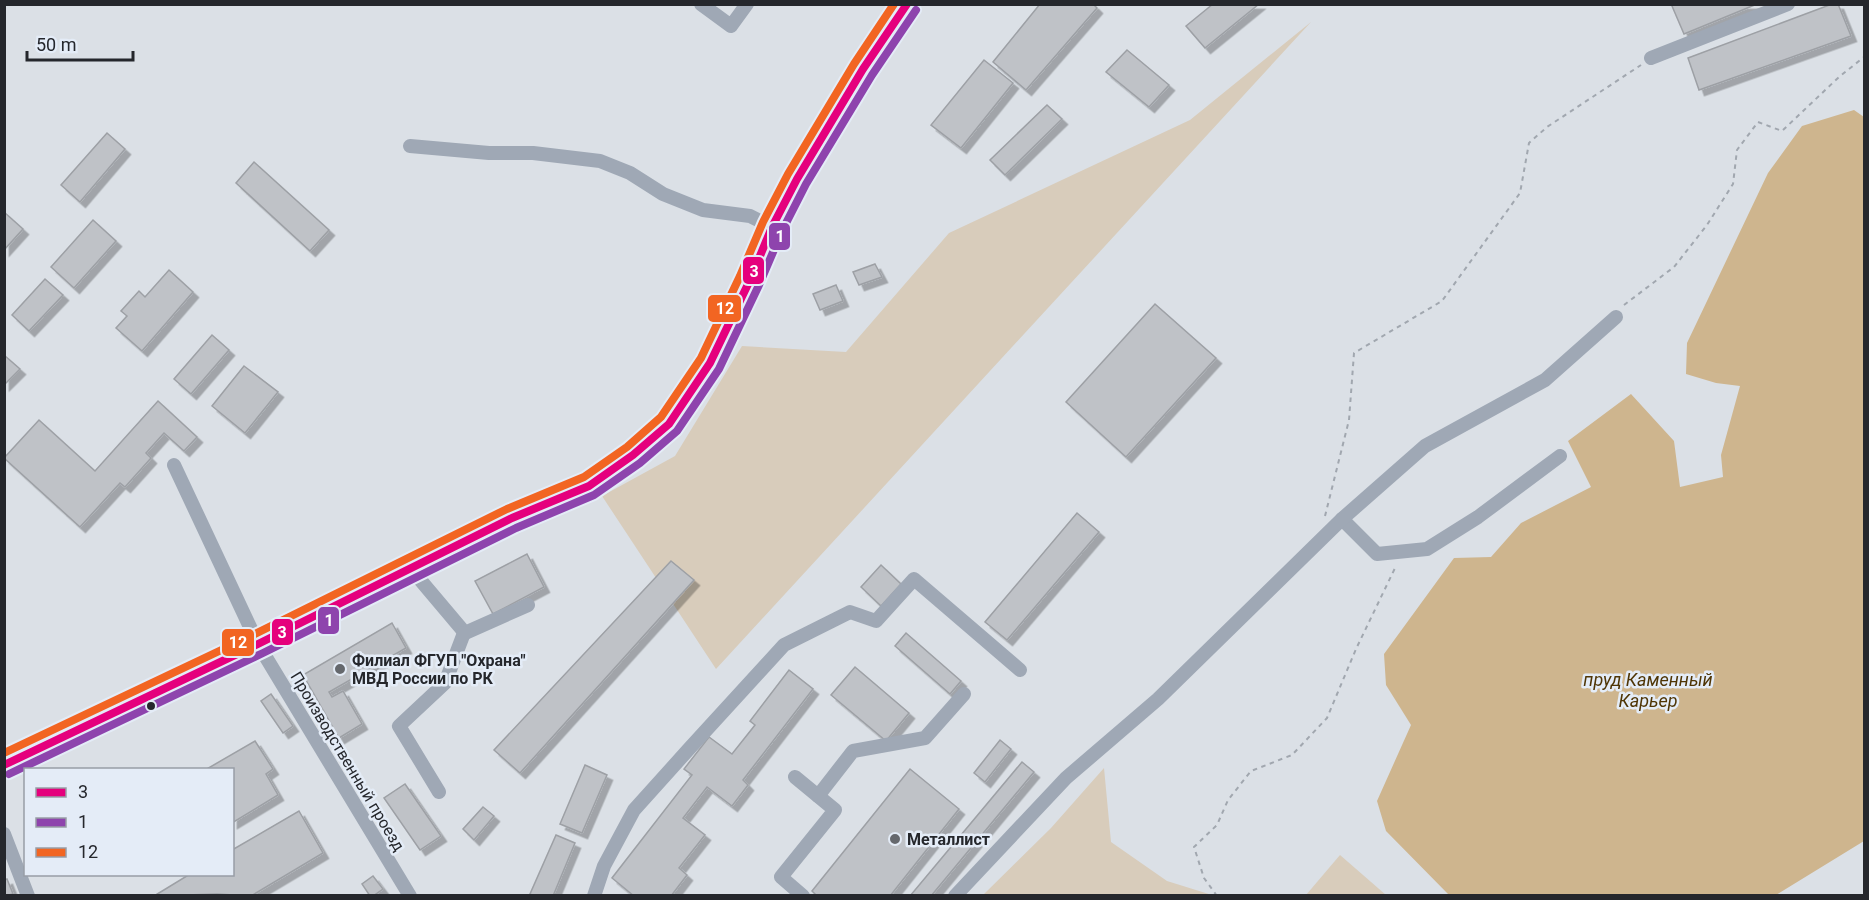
<svg xmlns="http://www.w3.org/2000/svg" width="1869" height="900" viewBox="0 0 1869 900" font-family="Roboto,sans-serif">
<style>
.green{fill:#d8ccbb}
.water{fill:#ceb58e}
.building{fill:#bfc2c7;stroke:#9da0a5;stroke-width:1.5;filter:url(#shadow)}
.lines{fill:none;stroke-linecap:round;stroke-linejoin:round}
.path{stroke:#a1a7af;stroke-width:2;stroke-dasharray:4.5 4.5;stroke-linecap:butt}
.minor{stroke:#9fa8b5;stroke-width:14}
.major{stroke:#a0a9b7;stroke-width:18}
.bus-1-casing{stroke:#e4ecf7;stroke-width:12}
.bus-2-casing{stroke:#e4ecf7;stroke-width:12}
.bus-3-casing{stroke:#e4ecf7;stroke-width:12}
.bus-1{stroke:#e5007d;stroke-width:8}
.bus-2{stroke:#8e44ad;stroke-width:8}
.bus-3{stroke:#f26522;stroke-width:8}
.poi-dot{fill:#65686d;stroke:#e4ecf7;stroke-width:2}
.bus-dot{fill:#25272c;stroke:#e4ecf7;stroke-width:2}
.labels{text-anchor:middle;stroke-width:5;stroke-linejoin:round;paint-order:stroke}
.poi-label{font-size:16px;font-weight:bold;fill:#25272c;stroke:#e4ecf7;text-anchor:start}
.street-label{font-size:16px;fill:#25272c;stroke:#e4ecf7}
.water-label{font-size:18px;font-style:italic;fill:#4f3505;stroke:#e4ecf7}
.line-badge{stroke:#e4ecf7;stroke-width:2}
.badge-label{font-size:16px;text-anchor:middle;font-weight:bold;fill:#fff}
</style>
<defs>
<filter id="shadow"><feDropShadow dx="5.5" dy="5.5" stdDeviation="0" flood-color="#0004"/></filter>
</defs>
<rect width="100%" height="100%" fill="#dbe0e6"/>
<g class="green">
<path d="M 1311,22 L 716,669 L 602,496 L 675,456 L 742,346 L 846,352 L 949,233 L 1190,120 Z"/>
<path d="M 1104,768 L 1111,842 L 1167,881 L 1212,895 L 983,895 L 1051,828 Z"/>
<path d="M 1340,855 L 1386,895 L 1306,895 Z"/>
</g>
<path class="water" d="M 1854,110 L 1864,117 L 1864,841 L 1776,895 L 1449,895 L 1386,831 L 1377,801 L 1411,725 L 1386,685 L 1384,654 L 1454,558 L 1491,557 L 1521,523 L 1591,487 L 1568,441 L 1631,394 L 1674,441 L 1680,487 L 1723,477 L 1721,455 L 1740,386 L 1716,383 L 1686,374 L 1687,343 L 1768,173 L 1802,126 Z"/>
<g class="building">
<path d="M 1040,4 L 1093,4 L 1097,8 L 1026,90 L 993,62 Z"/>
<path d="M 1213,4 L 1259,4 L 1205,48 L 1186,26 Z"/>
<path d="M 1675,4 L 1757,4 L 1684,34 L 1672,6 Z"/>
<path d="M 1832,4 L 1838,4 L 1851,36 L 1699,90 L 1688,58 Z"/>
<path d="M 1127,50 L 1169,85 L 1149,107 L 1106,72 Z"/>
<path d="M 984,60 L 1013,83 L 961,148 L 931,125 Z"/>
<path d="M 1047,105 L 1062,119 L 1005,175 L 990,160 Z"/>
<path d="M 107,133 L 125,149 L 80,202 L 61,185 Z"/>
<path d="M 254,162 L 329,230 L 310,251 L 236,183 Z"/>
<path d="M 4,212 L 23,229 L 4,250 Z"/>
<path d="M 93,220 L 116,241 L 74,288 L 51,267 Z"/>
<path d="M 875,264 L 882,277 L 859,285 L 853,272 Z"/>
<path d="M 169,270 L 193,292 L 142,351 L 116,328 L 127,316 L 121,311 L 139,291 L 145,297 Z"/>
<path d="M 45,279 L 63,295 L 29,331 L 12,315 Z"/>
<path d="M 836,285 L 843,301 L 820,310 L 813,294 Z"/>
<path d="M 1155,304 L 1216,358 L 1126,457 L 1066,402 Z"/>
<path d="M 212,335 L 229,350 L 191,394 L 174,379 Z"/>
<path d="M 4,355 L 20,369 L 4,385 Z"/>
<path d="M 244,366 L 278,392 L 245,433 L 212,406 Z"/>
<path d="M 158,401 L 197,437 L 184,451 L 164,433 L 146,453 L 151,458 L 125,487 L 120,483 L 80,527 L 4,458 L 39,420 L 95,471 Z"/>
<path d="M 1077,513 L 1099,532 L 1007,640 L 985,622 Z"/>
<path d="M 527,554 L 544,587 L 493,614 L 475,581 Z"/>
<path d="M 671,561 L 694,580 L 520,773 L 494,750 Z"/>
<path d="M 881,565 L 901,584 L 881,606 L 861,587 Z"/>
<path d="M 392,623 L 406,648 L 329,692 L 332,697 L 343,691 L 362,724 L 339,738 L 303,675 Z"/>
<path d="M 906,633 L 961,681 L 950,694 L 895,646 Z"/>
<path d="M 855,667 L 909,713 L 886,741 L 831,695 Z"/>
<path d="M 789,670 L 813,689 L 743,780 L 748,785 L 732,806 L 707,787 L 683,818 L 705,835 L 679,868 L 687,875 L 671,896 L 634,896 L 612,878 L 692,775 L 684,769 L 709,737 L 732,754 L 755,725 L 750,721 Z"/>
<path d="M 271,694 L 293,726 L 283,733 L 261,701 Z"/>
<path d="M 1000,740 L 1011,749 L 985,782 L 974,773 Z"/>
<path d="M 255,741 L 273,769 L 266,774 L 278,795 L 232,823 L 232,770 L 205,770 Z"/>
<path d="M 1022,762 L 1034,772 L 931,896 L 910,896 Z"/>
<path d="M 585,765 L 607,775 L 582,833 L 560,824 Z"/>
<path d="M 910,769 L 959,809 L 890,896 L 817,896 L 812,891 Z"/>
<path d="M 405,784 L 441,836 L 420,850 L 384,798 Z"/>
<path d="M 483,807 L 494,816 L 474,840 L 463,829 Z"/>
<path d="M 299,811 L 323,853 L 251,896 L 217,894 L 154,896 L 190,874 L 232,874 L 232,850 Z"/>
<path d="M 556,835 L 575,843 L 553,896 L 534,896 L 530,894 Z"/>
<path d="M 373,876 L 383,889 L 373,896 L 370,896 L 362,884 Z"/>
<path d="M 7,879 L 13,894 L 4,896 L 4,880 Z"/>
</g>
<g class="lines">
<g class="path">
<path d="M 1624,305 L 1674,267 L 1707,225 L 1733,184 L 1737,150 L 1758,122 L 1782,131 L 1839,77 L 1864,57"/>
<path d="M 1325,516 L 1349,420 L 1354,353 L 1442,301 L 1520,193 L 1529,143 L 1547,127 L 1641,65"/>
<path d="M 1217,896 L 1204,878 L 1194,847 L 1217,825 L 1228,800 L 1251,771 L 1292,755 L 1327,718 L 1356,649 L 1396,566"/>
</g>
<g class="minor">
<path d="M 701,4 L 731,26 L 747,4"/>
<path d="M 1651,58 L 1788,4"/>
<path d="M 410,146 L 489,153 L 533,153 L 600,161 L 630,173 L 663,194 L 703,210 L 750,216 L 772,227"/>
<path d="M 174,465 L 258,644 L 410,896"/>
<path d="M 1342,519 L 1377,554 L 1427,549 L 1478,517 L 1560,456"/>
<path d="M 411,569 L 465,633 L 528,605"/>
<path d="M 795,777 L 835,810 L 781,877 L 803,896"/>
<path d="M 439,792 L 399,726 L 445,683 L 464,633"/>
<path d="M 818,796 L 853,751 L 925,738 L 964,694"/>
<path d="M 4,834 L 28,896"/>
<path d="M 594,896 L 604,866 L 634,810 L 688,750 L 784,645 L 850,612 L 876,621 L 914,579 L 1020,670"/>
<path d="M 955,896 L 1066,778 L 1158,699 L 1342,519 L 1425,446 L 1545,380 L 1616,317"/>
</g>
<path class="major" d="M 4,765 L 258,644 L 512,518 L 589,486 L 633,455 L 669,424 L 710,363 L 750,280 L 772,227 L 797,179 L 863,69 L 907,4"/>
<g class="bus-1-casing">
<path id="bus-1" d="M 4,765 L 258,644 L 512,518 L 589,486 L 633,455 L 669,424 L 710,363 L 750,280 L 772,227 L 797,179 L 863,69 L 907,4"/>
</g>
<g class="bus-2-casing">
<path id="bus-2" d="M 9,774 L 263,653 L 516,528 L 594,495 L 640,463 L 677,431 L 719,369 L 759,285 L 782,231 L 806,184 L 872,75 L 916,10"/>
</g>
<g class="bus-3-casing">
<path id="bus-3" d="M 4,753 L 253,635 L 507,509 L 584,477 L 627,447 L 661,417 L 701,358 L 740,276 L 763,222 L 788,174 L 854,64 L 894,4"/>
</g>
<use href="#bus-1" class="bus-1"/>
<use href="#bus-2" class="bus-2"/>
<use href="#bus-3" class="bus-3"/>
</g>
<g class="poi-dot">
<circle cx="340" cy="669" r="6"/>
<circle cx="895" cy="839" r="6"/>
</g>
<circle class="bus-dot" cx="151" cy="706" r="5"/>
<g class="labels">
<g class="poi-label">
<text x="352" y="666">Филиал ФГУП "Охрана"<tspan x="352" dy="18">МВД России по РК</tspan></text>
<text x="907" y="845">Металлист</text>
</g>
<g class="street-label">
<text transform="translate(348 761) rotate(59)" y="6">Производственный проезд</text>
</g>
<g class="water-label">
<text x="1648" y="686">пруд Каменный<tspan x="1648" dy="21">Карьер</tspan></text>
</g>
</g>
<g class="line-badge">
<rect x="768" y="222" width="23" height="29" rx="6" fill="#8e44ad"/>
<rect x="742" y="256" width="23" height="29" rx="6" fill="#e5007d"/>
<rect x="707" y="294" width="35" height="29" rx="6" fill="#f26522"/>
<rect x="317" y="606" width="23" height="29" rx="6" fill="#8e44ad"/>
<rect x="271" y="618" width="23" height="28" rx="6" fill="#e5007d"/>
<rect x="221" y="628" width="34" height="29" rx="6" fill="#f26522"/>
</g>
<g class="badge-label">
<text x="780" y="242">1</text>
<text x="754" y="277">3</text>
<text x="725" y="314">12</text>
<text x="329" y="626">1</text>
<text x="282" y="638">3</text>
<text x="238" y="648">12</text>
</g>
<rect width="1869" height="900" fill="none" stroke="#25272c" stroke-width="12"/>
<rect x="24" y="768" width="210" height="108" fill="#e4ecf7" stroke="#989da6" stroke-width="1.5"/>
<rect x="36" y="788" width="30" height="9" fill="#e5007d" stroke="#989da6" stroke-width="1.5"/>
<text x="78" y="798" font-size="18" fill="#25272c">3</text>
<rect x="36" y="818" width="30" height="9" fill="#8e44ad" stroke="#989da6" stroke-width="1.5"/>
<text x="78" y="828" font-size="18" fill="#25272c">1</text>
<rect x="36" y="848" width="30" height="9" fill="#f26522" stroke="#989da6" stroke-width="1.5"/>
<text x="78" y="858" font-size="18" fill="#25272c">12</text>
<path d="M27 51v9h106v-9" fill="none" stroke="#25272c" stroke-width="3"/>
<text x="36" y="51" font-size="18" fill="#25272c" stroke="#e4ecf7" stroke-width="4.5" paint-order="stroke">50 m</text>
</svg>
